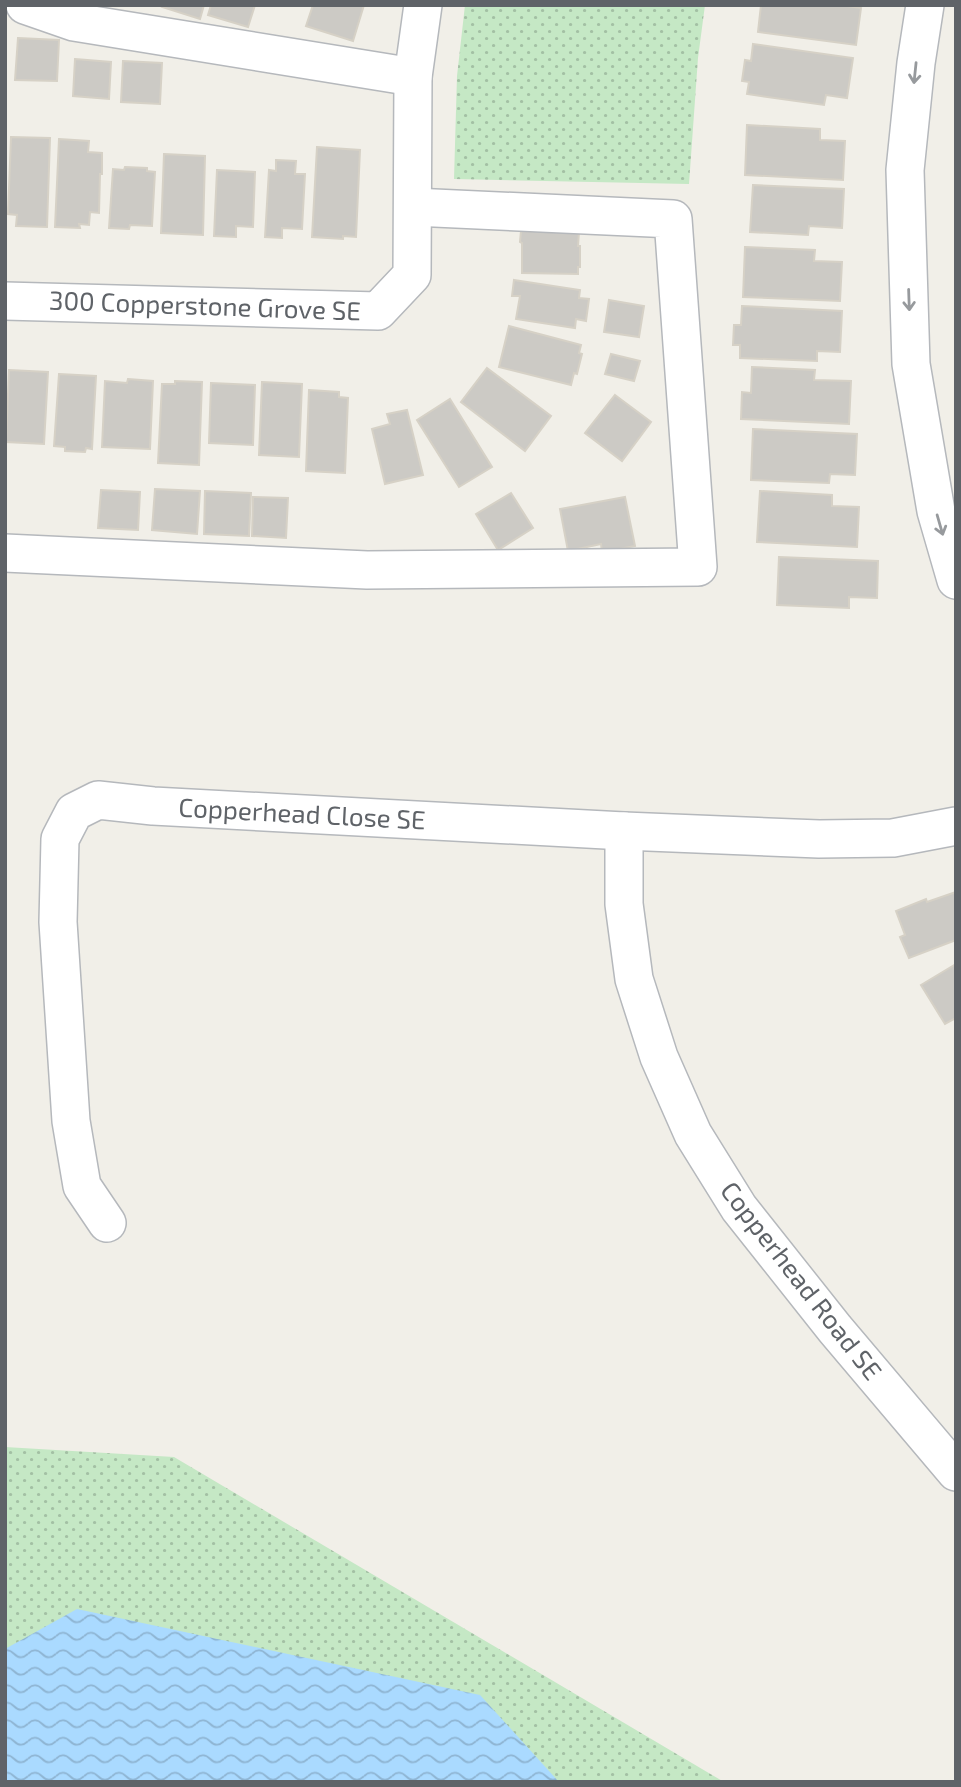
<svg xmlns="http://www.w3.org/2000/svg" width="961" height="1787" viewBox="0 0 961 1787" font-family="'Exo 2',sans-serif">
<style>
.green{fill:url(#green-dots)}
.water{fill:url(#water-waves)}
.building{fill:#cccac5;stroke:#d6d1c6;stroke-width:2}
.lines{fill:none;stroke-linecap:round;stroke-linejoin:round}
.minor-casing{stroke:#b5b8bc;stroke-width:40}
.minor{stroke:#fff;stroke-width:37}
.oneway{stroke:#979a9d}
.labels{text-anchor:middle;stroke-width:6;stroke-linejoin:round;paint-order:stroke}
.street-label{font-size:26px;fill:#5f6368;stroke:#fff}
</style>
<defs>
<pattern id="green-dots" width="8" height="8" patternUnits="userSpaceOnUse" patternTransform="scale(1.75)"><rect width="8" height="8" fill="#c5e8c5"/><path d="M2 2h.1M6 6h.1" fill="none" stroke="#a3c0a4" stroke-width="1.8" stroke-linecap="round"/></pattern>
<pattern id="water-waves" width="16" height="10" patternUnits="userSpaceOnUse" patternTransform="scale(1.75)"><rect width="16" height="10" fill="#aadaff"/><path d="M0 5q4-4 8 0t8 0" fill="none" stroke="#8eb4d2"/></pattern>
</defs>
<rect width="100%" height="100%" fill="#f1efe8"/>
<g class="green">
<path d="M 465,5 L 705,5 L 698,58 L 689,184 L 454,179 L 457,76 Z"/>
<path d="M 5,1447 L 174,1457 L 724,1782 L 5,1782 Z"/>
</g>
<path class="water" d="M 77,1609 L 480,1695 L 559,1782 L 5,1782 L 5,1649 Z"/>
<g class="building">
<path d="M 163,5 L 204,5 L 200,19 L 162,7 Z"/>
<path d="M 211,5 L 255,5 L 248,27 L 208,15 Z"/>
<path d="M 313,5 L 364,5 L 353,41 L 306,26 Z"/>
<path d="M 761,5 L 840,5 L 861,8 L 856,45 L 758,32 Z"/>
<path d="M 18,38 L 59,40 L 57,81 L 15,80 Z"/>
<path d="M 753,44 L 853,58 L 847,98 L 826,95 L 824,105 L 747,94 L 749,82 L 742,81 L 745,60 L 751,61 Z"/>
<path d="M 75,59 L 111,62 L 109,99 L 73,96 Z"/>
<path d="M 123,61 L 162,63 L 160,104 L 121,102 Z"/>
<path d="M 747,125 L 820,129 L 820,140 L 845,141 L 843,180 L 745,175 Z"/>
<path d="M 11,137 L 50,138 L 47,227 L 16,226 L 17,215 L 8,214 Z"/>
<path d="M 59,139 L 89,141 L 88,152 L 102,153 L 102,174 L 100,174 L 99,213 L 90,212 L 89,225 L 79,224 L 80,228 L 55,227 Z"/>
<path d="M 317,147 L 360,150 L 356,237 L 343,236 L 343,239 L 312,237 Z"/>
<path d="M 164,154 L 205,156 L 203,235 L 161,233 Z"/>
<path d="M 276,160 L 296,161 L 295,174 L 305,174 L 302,229 L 282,228 L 282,238 L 265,237 L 269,170 L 276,171 Z"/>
<path d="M 125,167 L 147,168 L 147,171 L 155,172 L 152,226 L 130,225 L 129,229 L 109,228 L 113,169 L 124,170 Z"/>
<path d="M 217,170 L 255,172 L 253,227 L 236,226 L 236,237 L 214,236 Z"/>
<path d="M 753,185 L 844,189 L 842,228 L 809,226 L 808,235 L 750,232 Z"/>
<path d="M 521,231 L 579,232 L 578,246 L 580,246 L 580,267 L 578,267 L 578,274 L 522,273 L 522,243 L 520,242 Z"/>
<path d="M 745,247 L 815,250 L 814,261 L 842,262 L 840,301 L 743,297 Z"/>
<path d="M 514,280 L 580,290 L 579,298 L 589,299 L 586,321 L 576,319 L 575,328 L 516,319 L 520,296 L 512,296 Z"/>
<path d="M 609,300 L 644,306 L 639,337 L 604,332 Z"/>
<path d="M 742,306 L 842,311 L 840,352 L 817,351 L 817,361 L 740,358 L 740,345 L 733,345 L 734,325 L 741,325 Z"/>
<path d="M 509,326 L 581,345 L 579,353 L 582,354 L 577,374 L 574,373 L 571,385 L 499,367 Z"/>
<path d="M 611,354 L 640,361 L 634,381 L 605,374 Z"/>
<path d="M 752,367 L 815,370 L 814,380 L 851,381 L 849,424 L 741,419 L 742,392 L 751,393 Z"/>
<path d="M 487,368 L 551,416 L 525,451 L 461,402 Z"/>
<path d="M 9,370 L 48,372 L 44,444 L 6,442 Z"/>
<path d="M 59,374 L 96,376 L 92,449 L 86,448 L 85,452 L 65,451 L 65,447 L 54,446 Z"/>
<path d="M 128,379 L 153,381 L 150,449 L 102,447 L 105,381 L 127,383 Z"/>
<path d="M 175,381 L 202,382 L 199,465 L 158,463 L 162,384 L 175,384 Z"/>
<path d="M 262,382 L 302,384 L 299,457 L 259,455 Z"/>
<path d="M 211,383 L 255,385 L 253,445 L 209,443 Z"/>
<path d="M 309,390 L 339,392 L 339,397 L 348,398 L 345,473 L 306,471 Z"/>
<path d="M 615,395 L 651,422 L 622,461 L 585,433 Z"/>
<path d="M 450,399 L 492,467 L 459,487 L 417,420 Z"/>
<path d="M 407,410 L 423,475 L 385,484 L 372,429 L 390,424 L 387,414 Z"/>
<path d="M 753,429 L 857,434 L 855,475 L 830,474 L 829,483 L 751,480 Z"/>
<path d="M 155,489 L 200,491 L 197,534 L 152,530 Z"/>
<path d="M 101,490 L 140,492 L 138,530 L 98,528 Z"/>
<path d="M 205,491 L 251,493 L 249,536 L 204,534 Z"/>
<path d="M 760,491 L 832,495 L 832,506 L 859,507 L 857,547 L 757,542 Z"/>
<path d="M 511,493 L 533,528 L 498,550 L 476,514 Z"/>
<path d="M 253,497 L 288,498 L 286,538 L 252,536 Z"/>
<path d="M 625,497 L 635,546 L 602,552 L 601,544 L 568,551 L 560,509 Z"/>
<path d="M 779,557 L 878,561 L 877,598 L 849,597 L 849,608 L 777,605 Z"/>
<path d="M 956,892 L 956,940 L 909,958 L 900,937 L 905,935 L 896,911 L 926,899 L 927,902 Z"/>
<path d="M 956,964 L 956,1018 L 945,1024 L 921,985 Z"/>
</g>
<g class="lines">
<g class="minor-casing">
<g id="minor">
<path d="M 25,5 L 74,22 L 413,77"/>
<path d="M 925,5 L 916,63 L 905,170 L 911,364 L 936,511 L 956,580"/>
<path d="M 5,301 L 378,311 L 412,275 L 413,77 L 423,5"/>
<path d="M 5,553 L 367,570 L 698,567 L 673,219 L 413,207"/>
<path d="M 624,831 L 624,904 L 634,979 L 659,1057 L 693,1134 L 739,1208 L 835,1329 L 956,1472"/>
<path d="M 107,1223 L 82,1186 L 71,1121 L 58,922 L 60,839 L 74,812 L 98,800 L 153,806 L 624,831 L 819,839 L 893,838 L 956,826"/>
</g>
</g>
<use href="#minor" class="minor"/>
</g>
<defs><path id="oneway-shaft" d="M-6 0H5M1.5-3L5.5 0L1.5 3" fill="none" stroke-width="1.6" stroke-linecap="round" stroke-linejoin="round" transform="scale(1.75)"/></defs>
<g class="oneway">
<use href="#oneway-shaft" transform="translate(915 73) rotate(96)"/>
<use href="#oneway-shaft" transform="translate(909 300) rotate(88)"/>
<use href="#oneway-shaft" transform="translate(940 525) rotate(74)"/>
</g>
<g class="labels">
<g class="street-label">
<text transform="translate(205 306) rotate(2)" y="9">300 Copperstone Grove SE</text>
<text transform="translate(302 814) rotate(3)" y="9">Copperhead Close SE</text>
<text transform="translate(801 1281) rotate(52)" y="9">Copperhead Road SE</text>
</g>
</g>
<rect width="961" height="1787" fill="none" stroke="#5f6368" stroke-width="14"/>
</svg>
